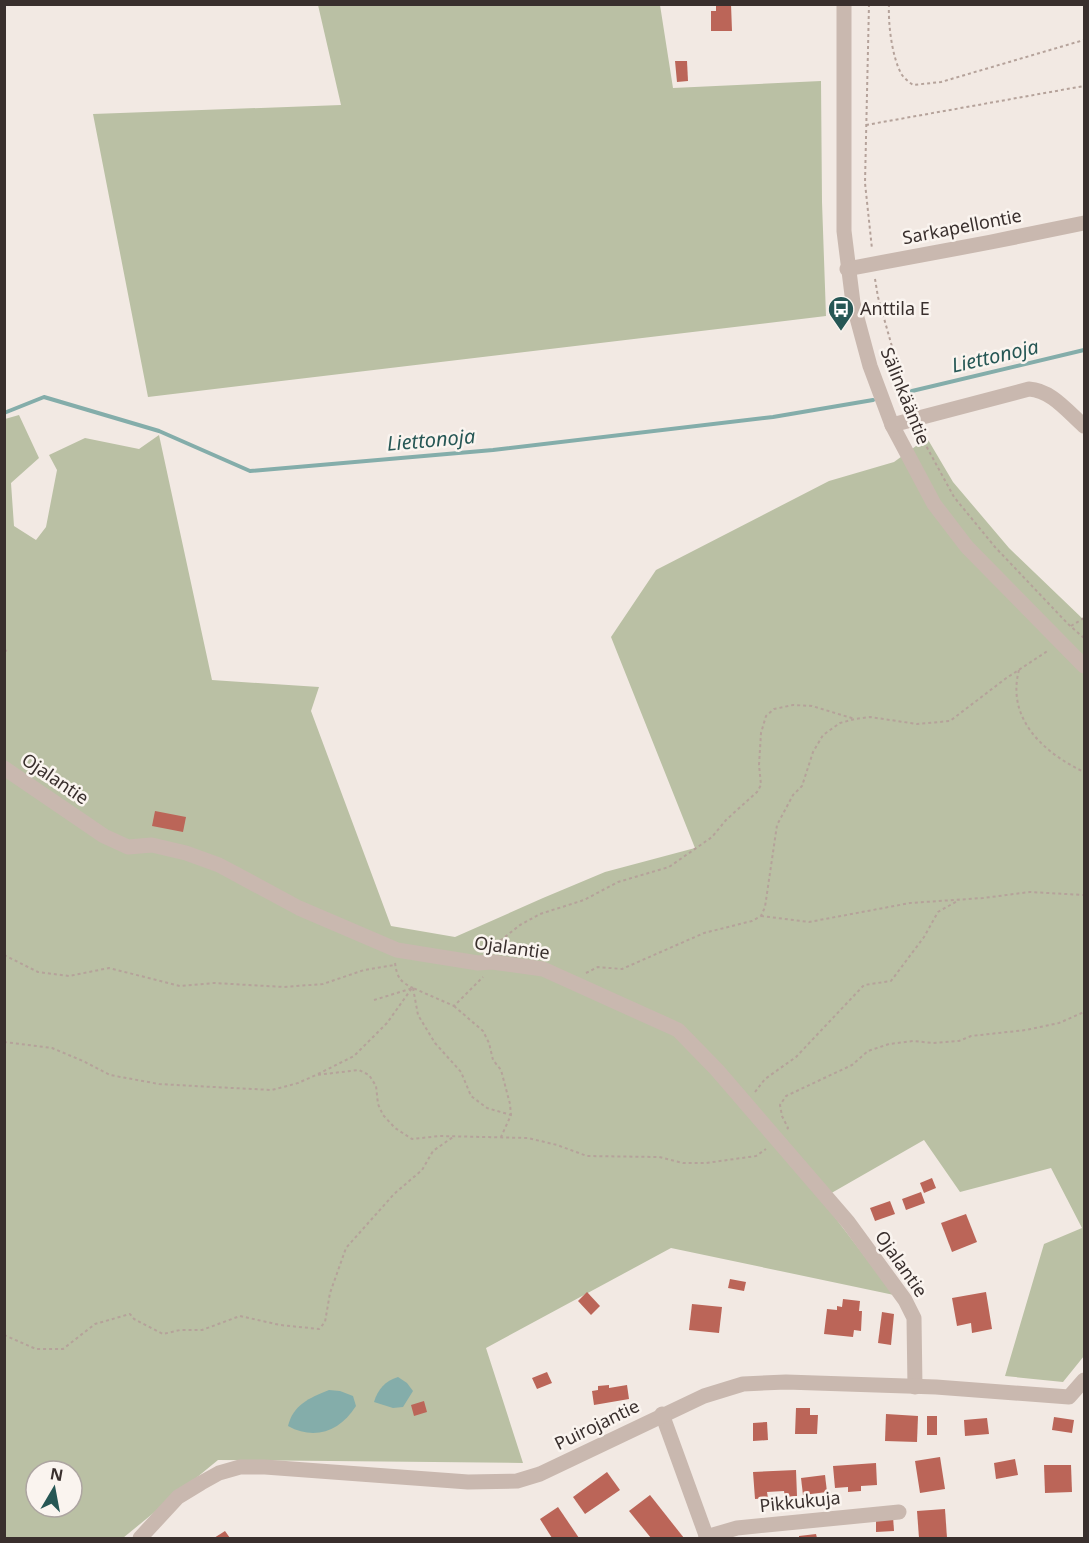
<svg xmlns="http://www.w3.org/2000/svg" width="1089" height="1543" viewBox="0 0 1089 1543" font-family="'Noto Sans',sans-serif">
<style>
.green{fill:#bac0a4;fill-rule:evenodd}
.water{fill:#84adaa}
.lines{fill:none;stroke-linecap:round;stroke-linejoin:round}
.stream{stroke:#84adaa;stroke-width:4}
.building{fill:#bb6558}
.path{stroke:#b5a29a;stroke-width:2;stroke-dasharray:3 3;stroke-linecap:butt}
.minor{stroke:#c9b8af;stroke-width:15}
.labels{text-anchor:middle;stroke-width:5;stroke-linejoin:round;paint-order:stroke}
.street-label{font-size:18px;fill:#392f2d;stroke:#faf4ef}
.poi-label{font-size:18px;fill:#392f2d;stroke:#faf4ef;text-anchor:start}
.water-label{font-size:20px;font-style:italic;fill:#265755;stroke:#faf4ef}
</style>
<rect width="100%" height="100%" fill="#f2e9e3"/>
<g class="green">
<path d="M 318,5 L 660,5 L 673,88 L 821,81 L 822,202 L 826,316 L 148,397 L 93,114 L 341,105 Z"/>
<path d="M 19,415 L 39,458 L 11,483 L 14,526 L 36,540 L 46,527 L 57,470 L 49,455 L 85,438 L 139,449 L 159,435 L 212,680 L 319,687 L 311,711 L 391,926 L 455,937 L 543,898 L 605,872 L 695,848 L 611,637 L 656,570 L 829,481 L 894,462 L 927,438 L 953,482 L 1009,548 L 1084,620 L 1084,1356 L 1063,1382 L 1005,1376 L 1044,1244 L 1082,1228 L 1051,1168 L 960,1192 L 924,1140 L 821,1199 L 894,1295 L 671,1248 L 486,1348 L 523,1463 L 218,1460 L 123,1538 L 5,1538 L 5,419 ZM 36,1471 L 72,1471 L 72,1507 L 36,1507 Z"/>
</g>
<g class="water">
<path d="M 398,1377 L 407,1383 L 413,1391 L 403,1407 L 393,1408 L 374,1402 C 378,1389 385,1381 398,1377 Z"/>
<path d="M 329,1390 L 340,1391 L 353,1396 L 356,1406 C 340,1431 315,1441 288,1426 C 293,1405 309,1398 329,1390 Z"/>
</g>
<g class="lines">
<g class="stream">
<path d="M 912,391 L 1084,350"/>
<path d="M 4,413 L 44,397 L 159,431 L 250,471 L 493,450 L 773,417 L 873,400"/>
</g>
</g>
<g class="building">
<path d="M 716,4 L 731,4 L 732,31 L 711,31 L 711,11 L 716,11 Z"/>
<path d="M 675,61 L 687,61 L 688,81 L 677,82 Z"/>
<path d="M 155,811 L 186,817 L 183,832 L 152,826 Z"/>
<path d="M 932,1178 L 936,1188 L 924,1193 L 920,1183 Z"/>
<path d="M 921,1192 L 925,1203 L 906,1210 L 902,1199 Z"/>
<path d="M 890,1201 L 895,1214 L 875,1221 L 870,1208 Z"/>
<path d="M 966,1214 L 977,1242 L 952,1252 L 941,1223 Z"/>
<path d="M 730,1279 L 746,1282 L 744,1291 L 728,1288 Z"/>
<path d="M 587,1292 L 600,1306 L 591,1315 L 578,1301 Z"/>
<path d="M 986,1292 L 992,1329 L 972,1333 L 971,1323 L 957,1326 L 952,1298 Z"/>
<path d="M 843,1299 L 860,1301 L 859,1311 L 862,1311 L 861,1331 L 854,1330 L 853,1337 L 824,1334 L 827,1309 L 837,1310 L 837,1306 L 842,1307 Z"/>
<path d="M 692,1304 L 722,1307 L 719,1333 L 689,1330 Z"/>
<path d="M 882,1312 L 894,1314 L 891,1345 L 878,1343 Z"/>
<path d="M 547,1372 L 552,1383 L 537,1389 L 532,1378 Z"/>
<path d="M 609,1385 L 609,1388 L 627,1385 L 629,1399 L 594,1405 L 592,1391 L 598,1390 L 598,1386 Z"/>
<path d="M 424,1401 L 427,1412 L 414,1416 L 411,1405 Z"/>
<path d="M 796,1408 L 810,1408 L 810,1415 L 818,1415 L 817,1434 L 795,1434 Z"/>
<path d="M 886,1414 L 918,1416 L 917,1442 L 885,1441 Z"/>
<rect x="927" y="1416" width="10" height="19"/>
<path d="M 1054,1417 L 1074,1420 L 1072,1433 L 1052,1430 Z"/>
<path d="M 987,1418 L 989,1434 L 965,1436 L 964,1420 Z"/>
<path d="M 767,1422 L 768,1440 L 753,1441 L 753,1423 Z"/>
<path d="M 940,1457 L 945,1489 L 920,1493 L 915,1461 Z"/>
<path d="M 1015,1459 L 1018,1475 L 996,1479 L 994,1463 Z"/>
<path d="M 876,1463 L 877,1485 L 861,1486 L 861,1491 L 848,1492 L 848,1487 L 835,1488 L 833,1466 Z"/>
<path d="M 1044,1465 L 1071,1465 L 1072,1492 L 1045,1493 Z"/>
<path d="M 796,1470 L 797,1496 L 785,1497 L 784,1491 L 767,1492 L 768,1498 L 755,1499 L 753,1472 Z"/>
<path d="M 607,1472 L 620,1490 L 585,1514 L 573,1497 Z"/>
<path d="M 825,1475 L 827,1492 L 803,1495 L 801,1478 Z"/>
<path d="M 650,1495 L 684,1538 L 651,1538 L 629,1511 Z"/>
<path d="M 558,1507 L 579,1538 L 552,1538 L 540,1519 Z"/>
<path d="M 945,1509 L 947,1538 L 919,1538 L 917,1511 Z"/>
<path d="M 893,1516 L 894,1531 L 876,1532 L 876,1518 Z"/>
<path d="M 225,1531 L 230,1538 L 214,1538 Z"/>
<path d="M 816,1534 L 817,1538 L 799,1538 L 799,1536 Z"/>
</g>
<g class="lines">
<g class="path">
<path d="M 869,4 L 865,183 L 872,249"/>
<path d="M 889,4 C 888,24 892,58 902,75 C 905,79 909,82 913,85 L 941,82 L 1084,40"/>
<path d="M 866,125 L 1084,86"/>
<path d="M 875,279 L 878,297 L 909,407"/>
<path d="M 918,431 L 954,497 L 995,547 L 1068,624 L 1084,638"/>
<path d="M 1071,626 L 1084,618"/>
<path d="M 4,650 L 7,651"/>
<path d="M 1019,670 C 1006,719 1044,753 1084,772"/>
<path d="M 761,916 L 809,922 L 910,903 L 983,898 L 1030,892 L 1084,895"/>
<path d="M 491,948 L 520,925 L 540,914 L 584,900 L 618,882 L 669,867 L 712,837 L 726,820 L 757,792 L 761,785 L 759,765 L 761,733 L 766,716 L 774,709 L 793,705 L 812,706 L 855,719"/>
<path d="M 4,955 L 38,972 L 53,974 L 69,976 L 109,968 L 180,986 L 214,983 L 284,987 L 323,984 L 364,970 L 395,965"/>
<path d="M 395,963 C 397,977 400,982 413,988"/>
<path d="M 586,973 L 598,967 L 622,969 L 704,933 L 752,921 L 761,916 L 765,907 L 777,825 L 793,795 L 802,786 L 813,752 L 823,735 L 840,723 L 855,719 L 870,717 L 917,724 L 950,721 L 1005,679 L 1049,650"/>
<path d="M 413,988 L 418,1015 L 435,1043 L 461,1072 L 471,1096 L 487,1108 L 511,1115"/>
<path d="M 374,1000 L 413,988 L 454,1006 L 483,977"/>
<path d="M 454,1006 L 483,1031 L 489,1043 L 493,1060 L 501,1070 L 510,1104 L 511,1115 L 501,1137"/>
<path d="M 4,1042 L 52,1048 L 83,1061 L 110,1075 L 159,1084 L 194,1086 L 272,1090 L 298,1083 L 316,1075 L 359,1070 L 369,1075 L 376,1086 L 378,1104 L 383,1115 L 395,1128 L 412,1139 L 440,1136 L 528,1138 L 557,1145 L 587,1156 L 659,1157 L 683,1163 L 706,1163 L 756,1156 L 766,1149"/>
<path d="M 318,1074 L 354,1056 L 387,1023 L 412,988"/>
<path d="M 755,1092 L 765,1079 L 796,1057 L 864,985 L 891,981 L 924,937 L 938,912 L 959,900"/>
<path d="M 787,1129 L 788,1128 L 782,1116 L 780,1105 L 786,1096 L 852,1065 L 868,1051 L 889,1044 L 913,1041 L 933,1043 L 959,1041 L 971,1036 L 1026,1030 L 1059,1023 L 1084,1012"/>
<path d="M 4,1335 L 36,1349 L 63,1349 L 95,1324 L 130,1314 L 134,1319 L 163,1334 L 180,1330 L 202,1330 L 240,1316 L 280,1325 L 319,1329 L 325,1322 L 330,1293 L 346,1248 L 394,1194 L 422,1170 L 433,1151 L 453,1137"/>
</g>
<g class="minor">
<path d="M 844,4 L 844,231 L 853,303 L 870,366 L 892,425 L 934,504 L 967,547 L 1084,666"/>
<path d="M 847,269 L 991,242 L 1084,223"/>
<path d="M 892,425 L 1029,389 C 1051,390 1068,412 1084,426"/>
<path d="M 4,768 L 104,836 L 128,847 L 152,845 L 186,853 L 219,865 L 299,908 L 397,950 L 478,963 L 492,962 L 543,969 L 678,1030 L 717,1070 L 848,1222 L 905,1300 L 914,1318 L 915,1387"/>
<path d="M 662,1414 L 707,1538"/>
<path d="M 706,1537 L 737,1528 L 899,1512"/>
<path d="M 140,1538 L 178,1497 L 201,1483 L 219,1473 L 240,1467 L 265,1467 L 468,1482 L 517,1481 L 540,1474 L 704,1396 L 743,1384 L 786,1382 L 936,1387 L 1069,1397 L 1084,1380"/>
</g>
</g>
<defs>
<g id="bus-pin" transform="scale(1.35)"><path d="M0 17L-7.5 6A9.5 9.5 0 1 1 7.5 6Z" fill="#265755" stroke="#faf4ef"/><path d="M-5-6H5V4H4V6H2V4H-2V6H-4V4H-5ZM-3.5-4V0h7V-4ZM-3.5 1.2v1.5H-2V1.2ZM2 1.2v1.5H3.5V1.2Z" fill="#fff"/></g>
</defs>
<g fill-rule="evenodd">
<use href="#bus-pin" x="841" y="309"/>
</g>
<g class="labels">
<g class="street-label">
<text transform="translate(962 227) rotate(-11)" y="6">Sarkapellontie</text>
<text transform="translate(905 396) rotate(68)" y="6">Sälinkääntie</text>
<text transform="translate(55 779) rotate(34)" y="6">Ojalantie</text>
<text transform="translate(512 948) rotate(8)" y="6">Ojalantie</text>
<text transform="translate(901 1264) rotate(55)" y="6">Ojalantie</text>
<text transform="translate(597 1425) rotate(-26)" y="6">Puirojantie</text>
<text transform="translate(800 1502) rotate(-6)" y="6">Pikkukuja</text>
</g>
<g class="poi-label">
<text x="860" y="315">Anttila E</text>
</g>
<g class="water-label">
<text transform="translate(995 356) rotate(-13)" y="7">Liettonoja</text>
<text transform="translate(431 440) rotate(-5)" y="7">Liettonoja</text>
</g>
</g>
<rect width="1089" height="1543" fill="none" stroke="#392f2d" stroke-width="12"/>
<g transform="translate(54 1489) rotate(10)"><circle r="28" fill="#faf4ef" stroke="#ada5a1" stroke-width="1.5"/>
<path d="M0-4.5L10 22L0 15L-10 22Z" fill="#265755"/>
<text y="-9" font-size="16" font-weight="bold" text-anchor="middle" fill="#392f2d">N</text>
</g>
</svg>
